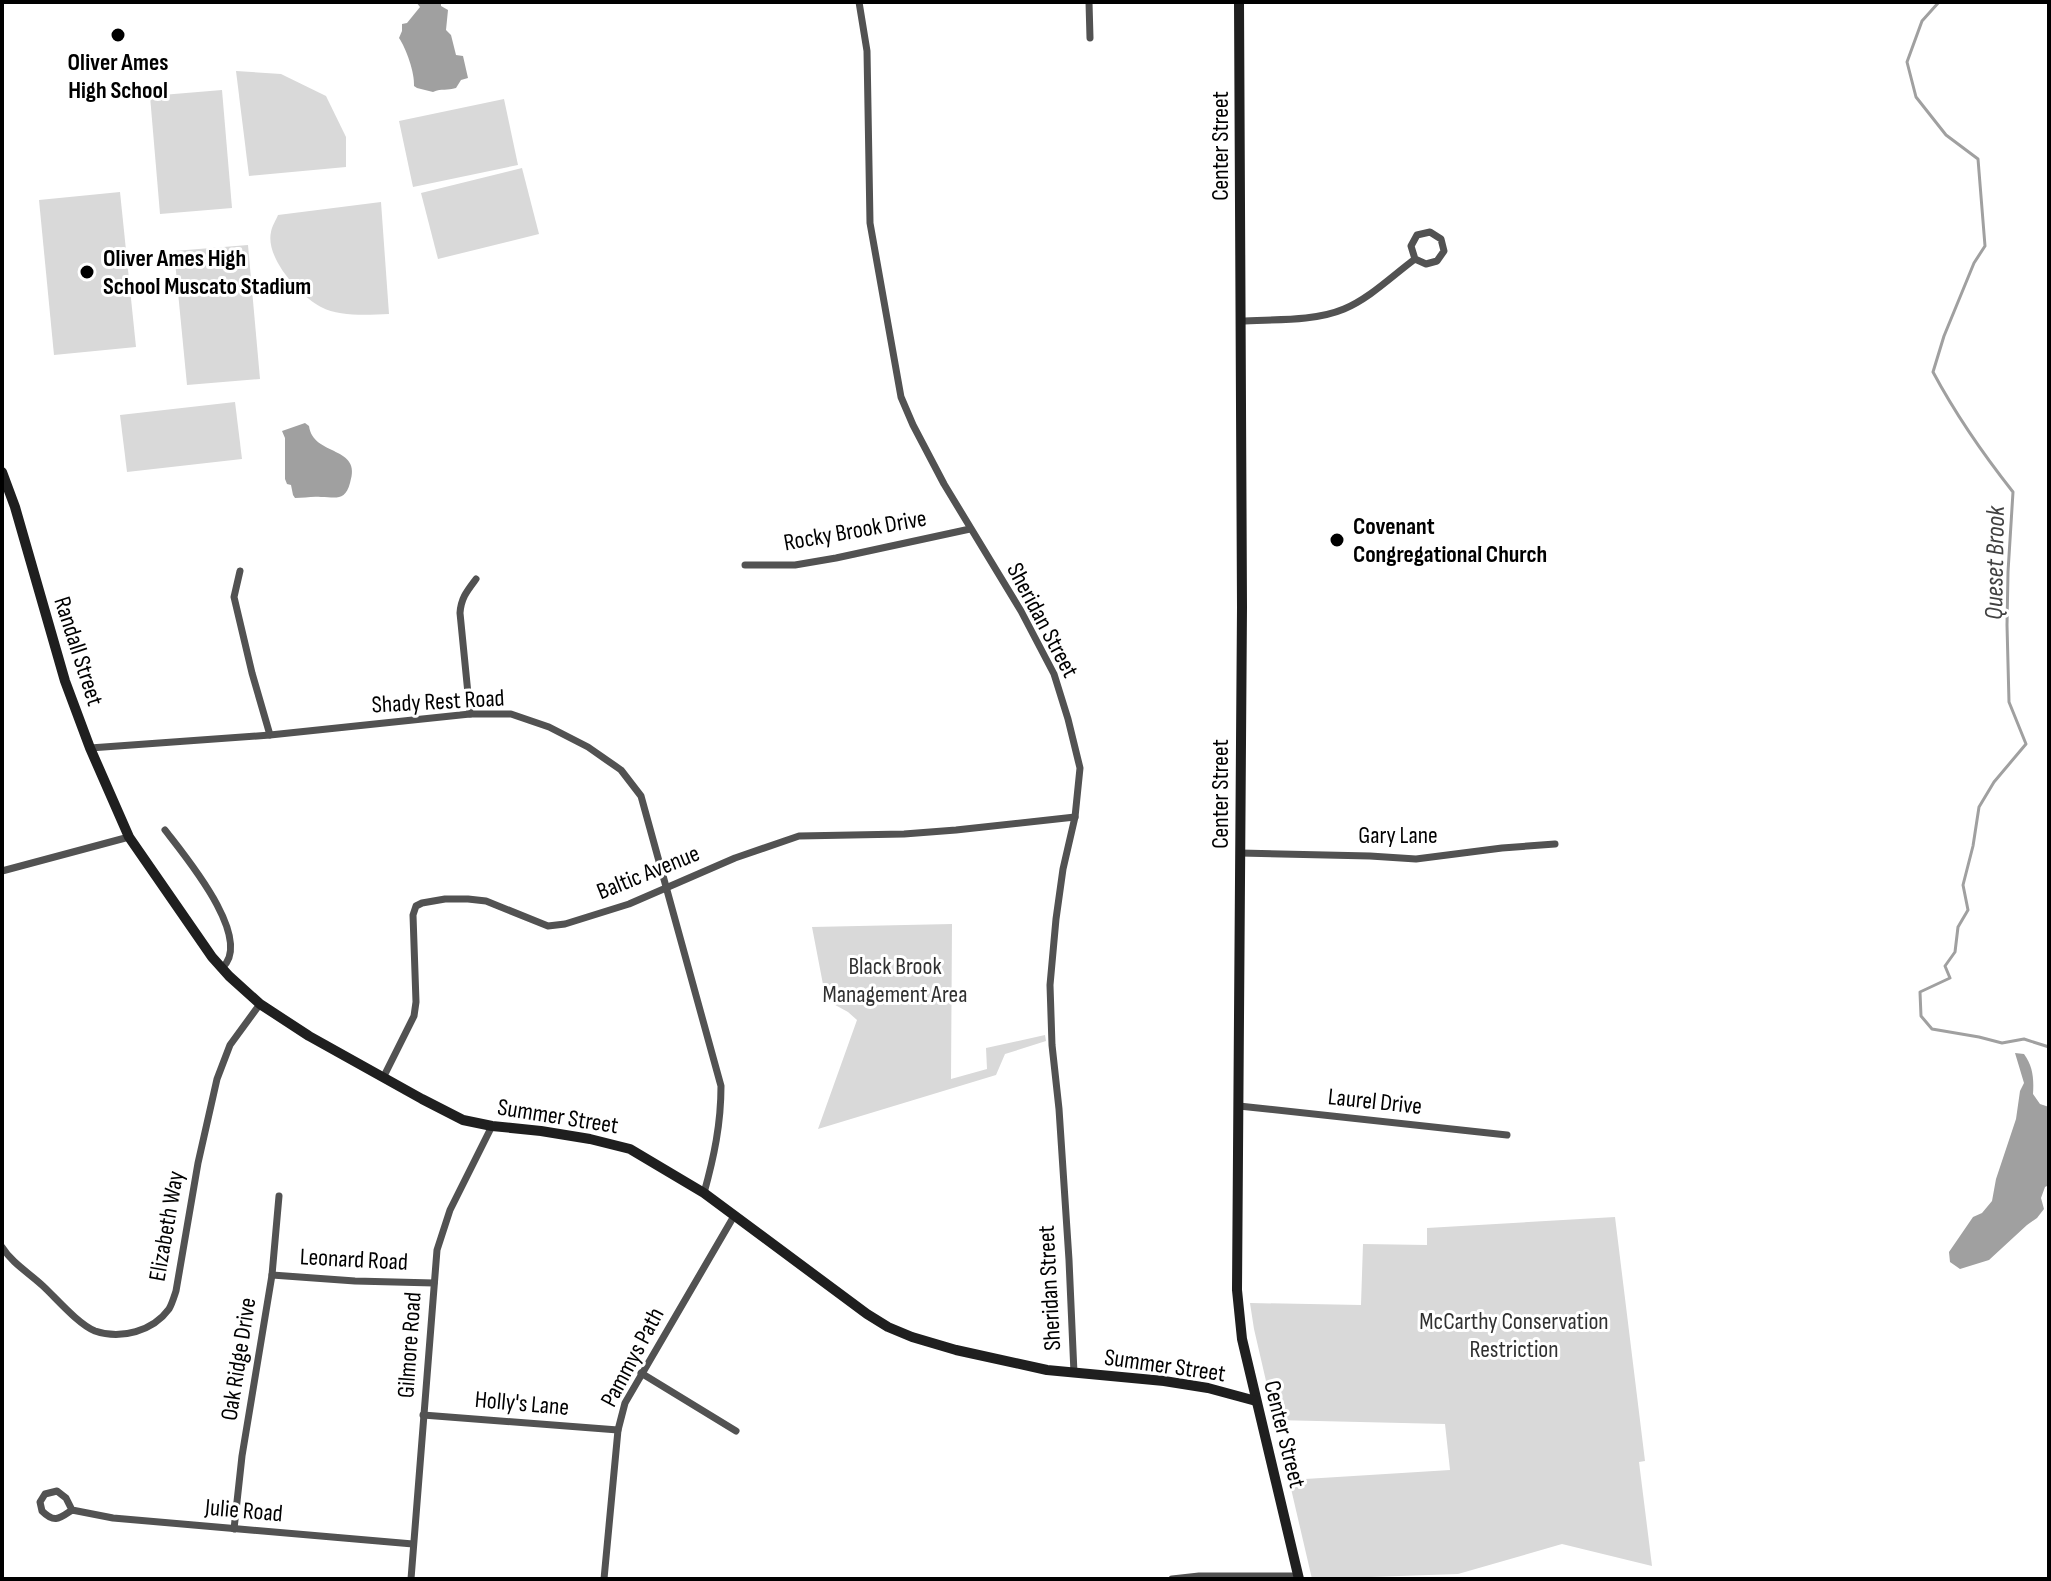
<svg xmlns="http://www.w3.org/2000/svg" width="2051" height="1581" viewBox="0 0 2051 1581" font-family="'Sofia Sans Condensed',sans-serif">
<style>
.green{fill:#d9d9d9}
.water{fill:#a0a0a0}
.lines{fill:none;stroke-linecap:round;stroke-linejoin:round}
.stream{stroke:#a0a0a0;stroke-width:3}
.street{stroke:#525252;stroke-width:7}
.secondary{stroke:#1f1f1f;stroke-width:10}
.poi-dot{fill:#000;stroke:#fff;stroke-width:3}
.labels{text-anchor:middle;stroke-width:6;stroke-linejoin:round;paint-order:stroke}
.poi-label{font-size:24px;font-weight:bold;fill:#000;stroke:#fff;text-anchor:start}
.street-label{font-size:24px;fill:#000;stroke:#fff}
.park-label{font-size:24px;fill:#303030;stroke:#fff}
.water-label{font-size:26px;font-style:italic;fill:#414141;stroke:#fff}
</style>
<rect width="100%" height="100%" fill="#fff"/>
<g class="green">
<path d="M 236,71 L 281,74 L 326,96 L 346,137 L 346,167 L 249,176 Z"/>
<path d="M 222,90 L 232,208 L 160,214 L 150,96 Z"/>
<path d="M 504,99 L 518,165 L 413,187 L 399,121 Z"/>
<path d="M 522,168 L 539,234 L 438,259 L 421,193 Z"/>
<path d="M 120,192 L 136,347 L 54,355 L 39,200 Z"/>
<path d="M 381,202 L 389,314 C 368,315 340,317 321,307 C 300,296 265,258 271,232 C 272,226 276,220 278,215 Z"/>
<path d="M 248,245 L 260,379 L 187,385 L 174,251 Z"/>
<path d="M 235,402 L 242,459 L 127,472 L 120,415 Z"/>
<path d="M 952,924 L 951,1079 L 987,1069 L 986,1048 L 1045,1035 L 1046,1041 L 1005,1054 L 996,1075 L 818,1129 L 857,1020 L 848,1012 L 826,1000 L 812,927 Z"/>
<path d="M 1615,1217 L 1645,1461 L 1639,1462 L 1652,1566 L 1562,1544 L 1458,1574 L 1312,1579 L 1289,1480 L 1450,1470 L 1445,1424 L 1275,1420 L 1254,1329 L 1250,1303 L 1361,1305 L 1363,1244 L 1427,1245 L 1427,1228 Z"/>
</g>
<g class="water">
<path d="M 416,2 L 441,2 L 441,6 L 448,10 L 446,30 L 451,35 L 456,55 L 463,56 L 468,78 L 461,80 L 456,88 C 447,91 442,88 433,92 L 417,88 L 414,86 C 415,73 406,48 399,38 L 402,31 L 402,24 L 407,23 L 420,7 Z"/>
<path d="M 305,423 L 309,426 C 313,457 363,445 350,483 C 345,502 335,497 321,497 C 312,496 304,498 295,498 L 293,495 L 291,485 L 287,484 L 285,479 L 285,438 L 282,431 Z"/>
<path d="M 2015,1053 L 2024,1054 C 2033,1066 2034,1079 2033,1094 L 2040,1104 L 2049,1107 L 2049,1185 L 2045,1187 L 2041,1198 L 2044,1209 L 2037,1218 L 2027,1225 L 1989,1260 L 1960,1269 L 1950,1262 L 1949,1252 L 1973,1217 L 1982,1213 L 1992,1201 L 1996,1179 L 2016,1119 L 2020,1091 L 2024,1083 Z"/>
</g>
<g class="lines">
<path class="stream" d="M 1939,2 L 1922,21 L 1907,62 L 1916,97 L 1946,135 L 1978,159 L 1985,246 L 1974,263 L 1944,336 L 1933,372 C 1956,415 1983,454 2013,492 L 2008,572 L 2007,625 L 2009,702 L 2026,744 L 1994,782 L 1979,807 L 1973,846 L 1963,885 L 1968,910 L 1958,927 L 1955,952 L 1945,966 L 1950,978 L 1920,992 L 1921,1016 L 1932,1029 L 1979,1037 L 2002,1043 L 2024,1039 L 2049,1047"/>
<g class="street">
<path d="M 859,2 L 867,51 L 870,223 L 901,397 L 913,425 L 944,484 L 1021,611 L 1054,674 L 1068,719 L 1080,768 L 1075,817 L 1063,869 L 1056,919 L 1050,985 L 1052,1045 L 1059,1109 L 1069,1260 L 1074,1373"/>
<path d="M 1089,2 L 1090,38"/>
<path d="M 1240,321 C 1273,319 1313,322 1344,309 C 1370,298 1392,276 1415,259 L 1411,246 L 1417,235 L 1430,232 L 1441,239 L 1444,251 L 1437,261 L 1426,264 L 1415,259"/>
<path d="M 745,565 L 795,565 L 836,558 L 970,529"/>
<path d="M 240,571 L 234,597 L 252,673 L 270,735"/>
<path d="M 470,714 L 460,613 C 461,598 467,591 476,579"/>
<path d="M 90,748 L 270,735 L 470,714 L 511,714 L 549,727 L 588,747 L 621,770 L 641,796 L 721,1086 C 721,1124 714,1157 704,1193"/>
<path d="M 165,830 C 184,855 255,939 222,968"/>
<path d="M 1240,853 L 1370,856 L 1416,859 L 1502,848 L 1555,844"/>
<path d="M 2,871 L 129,837"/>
<path d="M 383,1078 L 414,1016 L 416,1002 L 413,915 L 416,906 L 422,903 L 445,899 L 468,899 L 486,901 L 548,926 L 565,924 L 629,904 L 735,858 L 799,836 L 904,834 L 956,830 L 1075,817"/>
<path d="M 1239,1106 L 1507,1135"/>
<path d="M 2,1247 C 12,1263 29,1273 43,1286 C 57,1299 78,1324 95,1331 C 121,1340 153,1331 169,1309 C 172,1304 174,1297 176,1291 L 198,1163 L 217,1079 L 230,1045 L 260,1004"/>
<path d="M 272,1275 L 355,1281 L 434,1283"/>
<path d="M 641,1373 L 736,1431"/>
<path d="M 423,1415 L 618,1430"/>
<path d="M 72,1510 C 60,1518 55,1524 42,1511 L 40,1502 L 45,1494 L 57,1491 L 66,1498 L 72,1510 L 113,1518 L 413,1544"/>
<path d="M 234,1529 L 242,1456 L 272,1275 L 279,1196"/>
<path d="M 411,1579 L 437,1250 L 450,1210 L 492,1126"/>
<path d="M 604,1579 L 618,1430 L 625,1403 L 734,1216"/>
<path d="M 1172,1579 L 1199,1576 L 1299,1576"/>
</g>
<g class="secondary">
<path d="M 1239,2 L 1242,607 L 1237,1290 L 1242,1339 L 1299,1579"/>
<path d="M 2,472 L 15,507 L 65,681 L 90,748 L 129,837 L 212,957 L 229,976 L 260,1004 L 309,1036 L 422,1099 L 463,1120 L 492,1126 L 541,1131 L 590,1139 L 630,1149 L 704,1193 L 867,1314 L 888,1327 L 912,1337 L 956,1350 L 1047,1370 L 1164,1381 L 1208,1388 L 1256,1401"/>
</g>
</g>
<g class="poi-dot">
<circle cx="118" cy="35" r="8"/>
<circle cx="87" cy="272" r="8"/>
<circle cx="1337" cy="540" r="8"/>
</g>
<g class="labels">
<g class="poi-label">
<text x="118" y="70" text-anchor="middle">Oliver Ames<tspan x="118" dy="28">High School</tspan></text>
<text x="103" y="266">Oliver Ames High<tspan x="103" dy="28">School Muscato Stadium</tspan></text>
<text x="1353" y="534">Covenant<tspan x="1353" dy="28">Congregational Church</tspan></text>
</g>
<g class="street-label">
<text transform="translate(1220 146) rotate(-90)" y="8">Center Street</text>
<text transform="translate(855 530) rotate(-10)" y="8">Rocky Brook Drive</text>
<text transform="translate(1043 620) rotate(62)" y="8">Sheridan Street</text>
<text transform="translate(79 651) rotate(72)" y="8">Randall Street</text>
<text transform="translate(438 701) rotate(-3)" y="8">Shady Rest Road</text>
<text transform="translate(1220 794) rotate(-90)" y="8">Center Street</text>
<text x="1398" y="843">Gary Lane</text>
<text transform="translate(648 872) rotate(-22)" y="8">Baltic Avenue</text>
<text transform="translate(1375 1101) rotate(6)" y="8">Laurel Drive</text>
<text transform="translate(558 1116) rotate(9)" y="8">Summer Street</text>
<text transform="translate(166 1226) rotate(-80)" y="8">Elizabeth Way</text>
<text transform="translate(354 1259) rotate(3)" y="8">Leonard Road</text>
<text transform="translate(1049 1288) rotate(-93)" y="8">Sheridan Street</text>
<text transform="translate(409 1345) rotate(-86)" y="8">Gilmore Road</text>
<text transform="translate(632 1357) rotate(-62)" y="8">Pammys Path</text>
<text transform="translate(238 1359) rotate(-81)" y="8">Oak Ridge Drive</text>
<text transform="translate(1165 1365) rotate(8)" y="8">Summer Street</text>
<text transform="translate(522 1403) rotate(5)" y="8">Holly's Lane</text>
<text transform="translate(1285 1434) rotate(76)" y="8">Center Street</text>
<text transform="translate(244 1510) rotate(5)" y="8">Julie Road</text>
</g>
<g class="park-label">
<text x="895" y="974">Black Brook<tspan x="895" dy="28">Management Area</tspan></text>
<text x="1514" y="1329">McCarthy Conservation<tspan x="1514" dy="28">Restriction</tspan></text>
</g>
<g class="water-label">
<text transform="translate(1994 563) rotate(-89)" y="9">Queset Brook</text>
</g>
</g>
<rect width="2051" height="1581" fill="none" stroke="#000000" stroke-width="8"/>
</svg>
